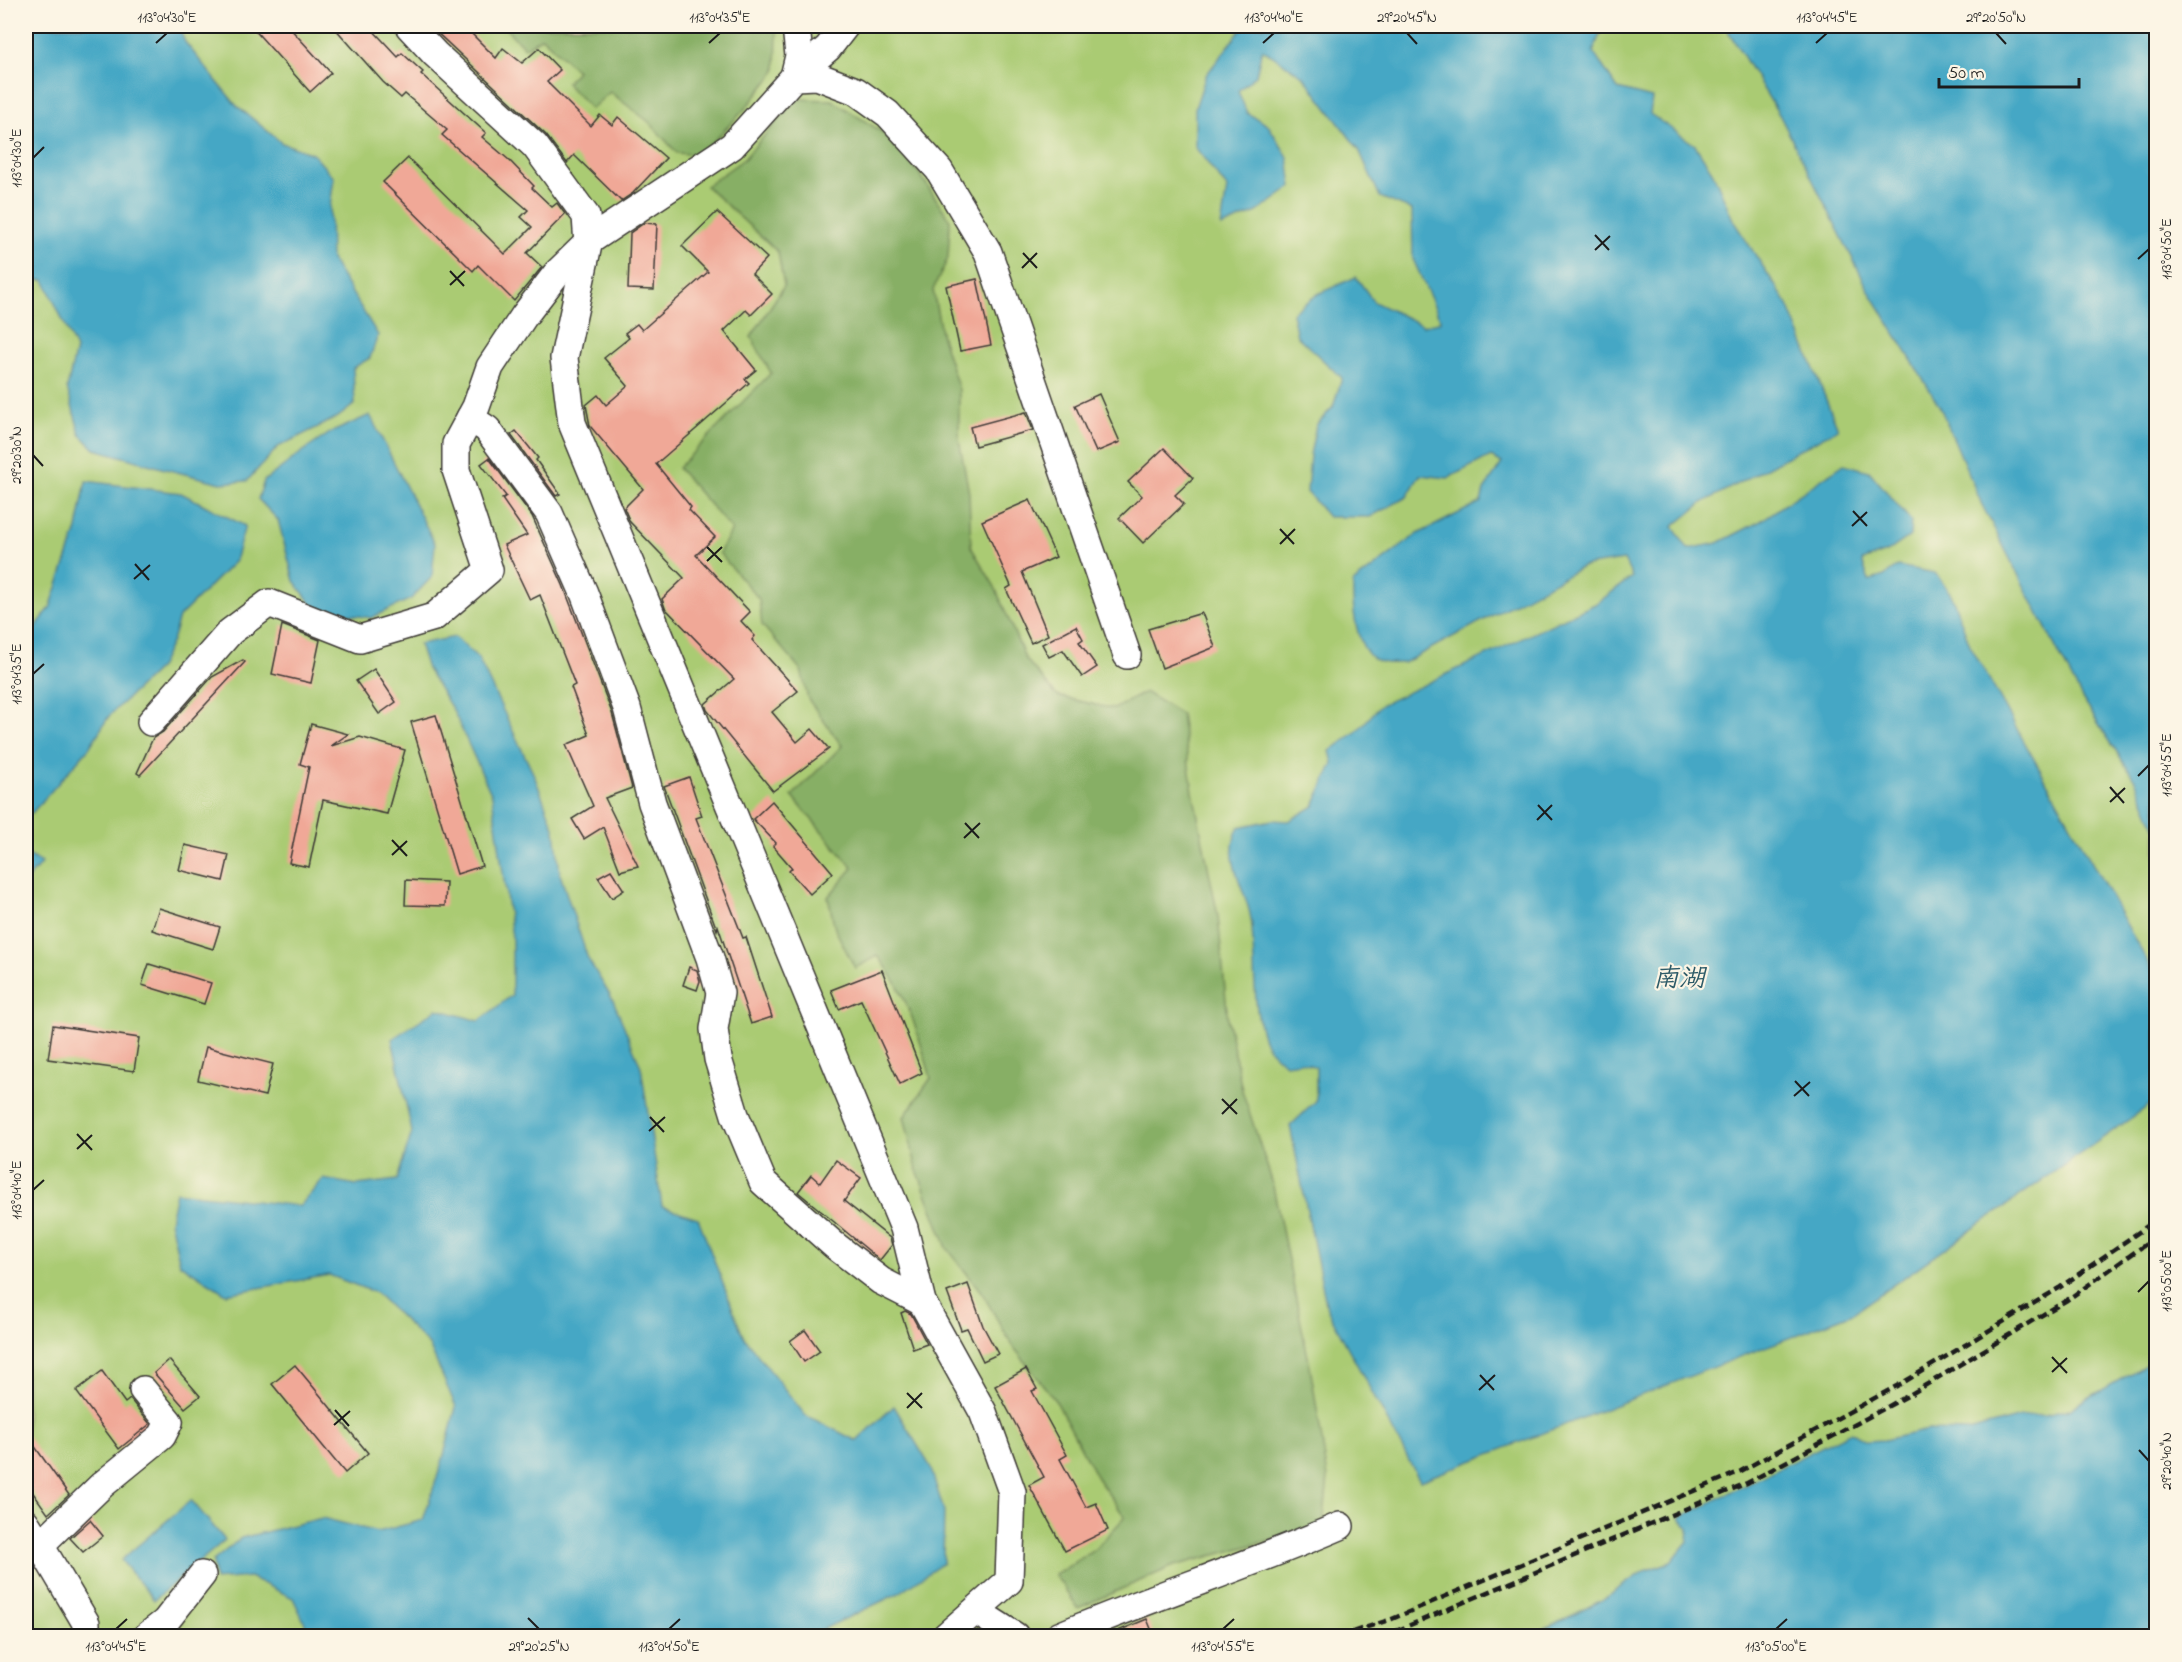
<svg xmlns="http://www.w3.org/2000/svg" width="2182" height="1662" viewBox="0 0 2182 1662" font-family="'Indie Flower','LXGW WenKai TC',sans-serif">
<style>
.green{fill:#aacb73;stroke:#637448;stroke-width:1.5}
.forest{fill:#87af65;stroke:#526640;stroke-width:1.5}
.water{fill:#45a7c5;stroke:#306270;stroke-width:1.5}
.building{fill:#f0a897}
.lines{fill:none;stroke-linecap:round;stroke-linejoin:round}
.minor-casing{stroke:#3c3935;stroke-width:30}
.minor{stroke:#fff;stroke-width:27}
.rail{stroke:#1c1c1c;stroke-width:4.5;stroke-dasharray:9 4.5;stroke-linecap:butt}
.ticks{fill:none;stroke:#1c1c1c;stroke-width:2}
.labels{text-anchor:middle;stroke-width:4.5;stroke-linejoin:round;paint-order:stroke}
.water-label{font-size:26px;font-style:italic;fill:#2e5b68;stroke:#fcf5e5}
.neatline{fill:none;stroke:#1c1c1c;stroke-width:2}
.ticks-label{font-size:15px;text-anchor:middle;fill:#1c1c1c}
</style>
<rect width="100%" height="100%" fill="#fcf5e5"/>
<filter id="ink" filterUnits="userSpaceOnUse"><feTurbulence type="fractalNoise" baseFrequency=".0167" numOctaves="2"/><feDisplacementMap in="SourceGraphic" scale="12" xChannelSelector="R" yChannelSelector="G"/><feConvolveMatrix kernelMatrix="1 2 1 2 8 2 1 2 1" color-interpolation-filters="sRGB"/></filter>
<filter id="wash" filterUnits="userSpaceOnUse"><feTurbulence type="fractalNoise" baseFrequency=".008" numOctaves="4" result="noise"/><feDisplacementMap in="SourceGraphic" scale="24" xChannelSelector="R" yChannelSelector="G"/><feGaussianBlur stdDeviation="1.35" result="paint"/><feColorMatrix in="noise" values="0 0 0 0 0 0 0 0 0 0 0 0 0 0 0 0 0 1.4 0 .05"/><feComposite in="paint" operator="in"/></filter>
<g filter="url(#wash)">
<rect width="100%" height="100%" fill="#f4ddc0"/>
<rect class="green" x="26" y="26" width="2130" height="1610"/>
<g class="forest">
<path d="M 503,26 L 777,26 L 776,71 L 745,109 L 700,155 L 677,153 L 649,122 L 610,92 L 591,109 L 566,83 L 577,71 L 542,37 L 525,48 Z"/>
<path d="M 796,99 L 832,100 L 882,132 L 919,173 L 950,220 L 948,258 L 933,290 L 942,337 L 959,390 L 959,439 L 969,493 L 971,547 L 995,587 L 1025,658 L 1057,696 L 1114,709 L 1145,692 L 1181,714 L 1193,792 L 1218,916 L 1228,1021 L 1242,1090 L 1272,1181 L 1311,1372 L 1328,1478 L 1323,1526 L 1174,1566 L 1078,1608 L 1055,1575 L 1094,1550 L 1125,1517 L 1097,1478 L 1057,1403 L 1012,1345 L 982,1293 L 947,1248 L 917,1170 L 904,1117 L 931,1078 C 918,1033 907,992 878,956 L 855,968 L 835,929 L 828,897 L 853,868 L 792,796 L 842,746 L 808,699 L 801,670 L 762,625 L 759,599 L 719,553 L 732,530 L 678,468 L 771,373 L 751,337 L 784,286 L 778,252 L 706,186 L 744,159 Z"/>
</g>
<g class="water">
<path d="M 26,26 L 178,26 L 185,42 L 236,105 L 282,143 L 313,154 L 334,178 L 330,207 L 331,259 L 378,335 L 370,358 L 353,368 L 355,404 L 338,417 L 278,447 L 247,481 L 221,483 L 165,469 L 95,449 L 80,434 L 67,388 L 76,349 L 44,280 L 26,280 Z"/>
<path d="M 1244,26 L 1603,26 L 1593,52 L 1618,89 L 1652,98 L 1650,114 L 1695,145 L 1713,173 L 1734,222 L 1788,305 L 1838,429 L 1702,503 L 1673,527 L 1688,549 L 1718,543 L 1759,522 L 1844,464 L 1869,471 L 1911,521 L 1910,536 L 1887,552 L 1862,561 L 1869,581 L 1884,576 L 1898,566 L 1935,573 L 1951,594 L 1970,645 L 2156,977 L 2156,1096 L 2154,1102 L 1853,1313 L 1420,1481 L 1327,1309 L 1290,1126 L 1316,1101 L 1316,1067 L 1301,1062 L 1285,1064 C 1279,1058 1270,1051 1266,1044 C 1251,1013 1256,954 1251,919 C 1246,886 1221,860 1239,827 L 1272,820 L 1289,821 L 1314,806 L 1333,763 L 1330,751 L 1357,731 L 1381,705 L 1597,603 L 1632,577 L 1624,560 L 1584,566 L 1404,663 C 1397,663 1388,664 1381,662 C 1355,656 1352,604 1353,583 L 1416,535 L 1481,502 L 1484,490 L 1502,463 L 1491,456 L 1448,478 L 1420,475 L 1407,497 L 1370,517 L 1328,517 L 1307,492 L 1310,455 L 1316,425 L 1333,407 L 1342,378 L 1297,336 L 1292,313 L 1318,294 L 1356,277 L 1374,302 L 1424,326 L 1441,321 L 1413,259 L 1412,210 L 1380,197 L 1359,150 L 1304,77 L 1262,49 L 1256,75 L 1238,91 L 1247,113 L 1268,125 L 1288,157 L 1292,187 L 1257,212 L 1221,227 L 1227,188 L 1195,147 L 1195,108 L 1206,75 Z"/>
<path d="M 1725,26 L 2156,26 L 2156,829 L 2135,780 L 2082,698 L 1982,505 L 1940,407 L 1868,289 L 1780,116 Z"/>
<path d="M 370,415 L 435,544 L 432,577 L 411,599 L 371,618 L 315,609 L 294,581 L 278,520 L 258,499 L 264,481 L 302,452 L 330,433 Z"/>
<path d="M 86,481 L 181,493 L 245,526 L 235,561 L 179,617 L 172,641 L 159,668 L 109,716 L 89,748 L 32,813 L 26,812 L 26,640 L 50,608 L 77,529 Z"/>
<path d="M 455,637 L 478,658 L 534,775 L 555,830 L 560,874 L 588,959 L 613,1000 L 641,1067 L 662,1206 L 698,1218 L 743,1336 L 805,1415 L 857,1441 L 894,1406 L 930,1466 L 944,1511 L 943,1563 L 899,1593 L 809,1636 L 311,1636 L 293,1598 L 250,1577 L 215,1580 L 213,1561 L 241,1538 L 322,1518 L 378,1532 L 423,1520 L 443,1459 L 456,1407 L 429,1345 L 376,1293 L 329,1275 L 226,1294 L 180,1264 L 170,1221 L 176,1192 L 300,1206 L 323,1179 L 357,1185 L 397,1180 L 412,1132 L 392,1039 L 437,1009 L 479,1021 L 512,995 L 512,937 L 492,796 L 453,710 L 427,669 L 419,644 Z"/>
<path d="M 26,854 L 42,863 L 26,880 Z"/>
<path d="M 2156,1359 L 2156,1636 L 1532,1636 L 1600,1601 L 1644,1571 L 1671,1562 L 1688,1541 L 1689,1528 L 1679,1518 L 1851,1432 L 1866,1441 L 1884,1440 L 1928,1430 L 1968,1431 L 2021,1417 L 2045,1415 L 2069,1409 Z"/>
<path d="M 191,1500 L 225,1540 L 154,1600 L 121,1560 Z"/>
</g>
<g id="blocks">
<g class="building">
<path d="M 251,26 L 288,26 L 331,73 L 310,92 Z"/>
<path d="M 333,26 L 369,26 L 398,57 L 402,53 L 423,72 L 421,74 L 486,133 L 482,137 L 509,160 L 534,186 L 532,188 L 552,207 L 557,203 L 565,214 L 527,253 L 542,267 L 514,301 L 478,265 L 473,271 L 383,182 L 408,158 L 505,254 L 532,227 L 521,217 L 528,210 L 442,135 L 447,130 L 405,94 L 401,98 L 383,82 Z"/>
<path d="M 430,26 L 464,26 L 496,58 L 503,48 L 522,63 L 539,48 L 560,70 L 547,82 L 591,126 L 600,115 L 612,125 L 618,117 L 666,158 L 633,193 L 621,201 L 574,155 L 567,163 L 546,135 Z"/>
<path d="M 717,212 L 767,258 L 752,274 L 772,294 L 751,315 L 746,310 L 724,331 L 756,370 L 745,379 L 749,383 L 656,464 L 691,507 L 689,510 L 715,537 L 696,555 L 750,612 L 741,621 L 755,636 L 752,640 L 798,691 L 772,712 L 797,742 L 812,729 L 829,749 L 773,791 L 707,710 L 705,704 L 734,679 L 665,608 L 662,599 L 684,578 L 630,522 L 624,508 L 643,489 L 590,426 L 586,405 L 598,395 L 606,405 L 628,386 L 604,358 L 629,338 L 625,333 L 637,324 L 642,330 L 708,272 L 682,246 Z"/>
<path d="M 644,223 L 657,224 L 654,290 L 628,289 L 630,233 Z"/>
<path d="M 977,279 L 991,345 L 960,351 L 946,286 Z"/>
<path d="M 1099,394 L 1120,442 L 1096,452 L 1075,405 Z"/>
<path d="M 1026,412 L 1033,430 L 975,446 L 970,427 Z"/>
<path d="M 516,431 L 538,458 L 536,460 L 560,494 L 556,496 L 511,435 Z"/>
<path d="M 1164,448 L 1193,478 L 1175,495 L 1184,504 L 1143,543 L 1119,518 L 1142,496 L 1128,482 Z"/>
<path d="M 489,458 L 532,516 L 563,585 L 612,713 L 632,788 L 605,798 L 638,866 L 620,871 L 603,827 L 584,839 L 572,819 L 593,806 L 566,745 L 589,735 L 571,687 L 575,685 L 540,595 L 530,600 L 504,545 L 527,535 L 502,499 L 506,496 L 481,464 Z"/>
<path d="M 1030,500 L 1056,557 L 1022,572 L 1048,635 L 1031,643 L 1006,589 L 1011,586 L 982,521 Z"/>
<path d="M 1202,613 L 1215,647 L 1162,668 L 1148,629 Z"/>
<path d="M 282,625 L 320,640 L 311,683 L 272,674 Z"/>
<path d="M 1076,626 L 1083,639 L 1079,642 L 1097,667 L 1082,677 L 1063,650 L 1049,657 L 1042,644 Z"/>
<path d="M 243,660 L 245,662 L 140,775 L 137,773 L 153,738 L 163,732 L 212,677 Z"/>
<path d="M 374,669 L 396,702 L 379,714 L 356,681 Z"/>
<path d="M 436,715 L 482,866 L 457,874 L 411,722 Z"/>
<path d="M 311,724 L 348,734 L 331,746 L 360,737 L 405,750 L 387,814 L 323,800 L 309,867 L 289,863 L 309,767 L 300,764 Z"/>
<path d="M 689,777 L 702,816 L 696,818 L 743,938 L 746,937 L 772,1017 L 751,1024 L 718,926 L 717,930 L 664,786 Z"/>
<path d="M 772,801 L 833,873 L 810,894 L 789,871 L 792,868 L 773,846 L 776,843 L 753,819 Z"/>
<path d="M 185,845 L 229,855 L 223,881 L 179,870 Z"/>
<path d="M 611,870 L 624,890 L 612,898 L 598,877 Z"/>
<path d="M 406,880 L 446,882 L 445,906 L 405,905 Z"/>
<path d="M 159,908 L 220,927 L 213,949 L 152,930 Z"/>
<path d="M 149,964 L 211,983 L 204,1004 L 142,985 Z"/>
<path d="M 689,967 L 697,970 L 700,981 L 697,990 L 683,985 Z"/>
<path d="M 882,970 L 922,1073 L 900,1084 L 861,1000 L 839,1009 L 831,990 Z"/>
<path d="M 53,1025 L 139,1038 L 134,1071 L 48,1059 Z"/>
<path d="M 206,1047 L 273,1064 L 265,1096 L 198,1080 Z"/>
<path d="M 836,1160 L 861,1178 L 844,1201 L 890,1238 L 892,1245 L 880,1260 L 798,1192 L 811,1175 L 820,1183 Z"/>
<path d="M 968,1284 L 983,1326 L 998,1354 L 983,1361 L 967,1328 L 961,1330 L 947,1292 Z"/>
<path d="M 905,1311 L 911,1314 L 927,1344 L 913,1349 L 901,1313 Z"/>
<path d="M 805,1330 L 820,1351 L 804,1362 L 790,1341 Z"/>
<path d="M 169,1360 L 200,1396 L 185,1408 L 154,1373 Z"/>
<path d="M 295,1365 L 368,1453 L 345,1473 L 272,1384 Z"/>
<path d="M 1026,1369 L 1037,1389 L 1032,1391 L 1067,1455 L 1060,1459 L 1086,1507 L 1096,1503 L 1108,1530 L 1065,1551 L 1029,1485 L 1044,1477 L 995,1386 Z"/>
<path d="M 102,1371 L 125,1403 L 130,1399 L 150,1424 L 119,1449 L 76,1391 Z"/>
<path d="M 26,1434 L 69,1495 L 48,1514 L 26,1483 Z"/>
<path d="M 90,1520 L 103,1536 L 83,1552 L 70,1538 Z"/>
<path d="M 1147,1619 L 1154,1636 L 1106,1636 Z"/>
</g>
</g>
</g>
<g filter="url(#ink)">
<use href="#blocks" fill-opacity="0" stroke="#3c3935" stroke-width="1.5"/>
<g class="lines">
<g class="minor-casing">
<g id="minor">
<path d="M 409,26 L 435,54 L 535,146 L 586,216 L 588,245 L 564,358 L 572,423 L 904,1228 L 922,1302 L 983,1412 L 1012,1492 L 1009,1581 L 946,1636"/>
<path d="M 794,77 L 828,48 L 845,26"/>
<path d="M 794,77 L 799,56 L 796,26"/>
<path d="M 470,418 L 487,429 L 549,513 L 584,593 L 627,708 L 652,803 L 710,958 L 720,993 L 714,1029 L 718,1059 L 735,1115 L 763,1182 L 834,1245 L 881,1281 L 922,1302"/>
<path d="M 151,722 L 230,632 L 269,603 L 360,639 L 434,617 L 489,570 L 456,470 L 456,444 L 476,407 L 490,367 L 524,316 L 557,273 L 592,239 L 732,146 L 794,77 L 817,76 L 856,91 L 888,114 L 939,170 L 988,252 L 1127,655"/>
<path d="M 26,1523 L 40,1545"/>
<path d="M 976,1611 L 1015,1636"/>
<path d="M 86,1636 L 86,1623 L 40,1545 L 102,1485 L 162,1436 L 169,1422 L 143,1390"/>
<path d="M 147,1636 L 165,1622 L 202,1575"/>
<path d="M 1059,1636 C 1152,1597 1247,1566 1340,1526"/>
</g>
</g>
<use href="#minor" class="minor"/>
<g class="rail">
<path d="M 1340,1636 L 1392,1619 L 1741,1471 L 1904,1382 L 2059,1288 L 2156,1220"/>
<path d="M 1384,1636 L 1747,1483 L 1911,1394 L 2067,1300 L 2156,1237"/>
</g>
</g>
</g>
<path class="ticks" d="M 1407,33 L 1417,44M 1996,33 L 2006,44M 156,43 L 167,33M 709,43 L 720,33M 1263,43 L 1274,33M 1816,43 L 1827,33M 33,158 L 44,147M 1595,235 L 1609,250M 1595,250 L 1610,236M 1023,253 L 1037,268M 2138,259 L 2149,249M 1022,268 L 1037,253M 450,271 L 464,286M 450,285 L 465,271M 33,455 L 43,466M 1853,511 L 1867,526M 1852,526 L 1867,512M 1280,529 L 1294,544M 1280,544 L 1295,529M 707,547 L 722,562M 707,561 L 722,547M 135,564 L 149,580M 134,579 L 150,565M 33,674 L 44,664M 2138,776 L 2149,765M 2110,787 L 2124,803M 2110,802 L 2125,788M 1538,805 L 1552,820M 1537,820 L 1552,805M 965,823 L 979,838M 964,838 L 980,823M 392,840 L 407,856M 392,855 L 407,841M 1795,1081 L 1809,1096M 1794,1096 L 1810,1082M 1222,1099 L 1237,1114M 1222,1114 L 1237,1099M 650,1117 L 664,1132M 649,1131 L 665,1117M 77,1134 L 92,1150M 77,1149 L 92,1135M 33,1190 L 44,1180M 2138,1292 L 2149,1281M 2052,1357 L 2067,1373M 2052,1372 L 2067,1358M 1480,1375 L 1494,1390M 1479,1390 L 1495,1375M 907,1393 L 922,1408M 907,1408 L 922,1393M 335,1410 L 349,1426M 334,1425 L 350,1411M 2139,1450 L 2149,1461M 528,1618 L 539,1629M 116,1629 L 127,1619M 669,1629 L 680,1619M 1223,1629 L 1234,1619M 1776,1629 L 1787,1619"/>
<g class="labels">
<g class="water-label">
<text x="1679" y="986">南湖</text>
</g>
</g>
<rect width="2182" height="1662" fill="none" stroke="#fcf5e5" stroke-width="66"/>
<path d="M1939 78v9h140v-9" fill="none" stroke="#1c1c1c" stroke-width="3"/>
<text x="1948" y="78" font-size="18" fill="#1c1c1c" stroke="#fcf5e5" stroke-width="4.5" paint-order="stroke">50 m</text>
<rect x="33" y="33" width="2116" height="1596" class="neatline"/>
<g class="ticks-label">
<text x="167" y="22">113°04'30"E</text>
<text x="720" y="22">113°04'35"E</text>
<text x="1274" y="22">113°04'40"E</text>
<text x="1407" y="22">29°20'45"N</text>
<text x="1827" y="22">113°04'45"E</text>
<text x="1996" y="22">29°20'50"N</text>
<text transform="translate(16 158) rotate(-90)" y="5">113°04'30"E</text>
<text transform="translate(2166 249) rotate(-90)" y="5">113°04'50"E</text>
<text transform="translate(16 455) rotate(-90)" y="5">29°20'30"N</text>
<text transform="translate(16 674) rotate(-90)" y="5">113°04'35"E</text>
<text transform="translate(2166 765) rotate(-90)" y="5">113°04'55"E</text>
<text transform="translate(16 1190) rotate(-90)" y="5">113°04'40"E</text>
<text transform="translate(2166 1281) rotate(-90)" y="5">113°05'00"E</text>
<text transform="translate(2166 1461) rotate(-90)" y="5">29°20'40"N</text>
<text x="116" y="1651">113°04'45"E</text>
<text x="539" y="1651">29°20'25"N</text>
<text x="669" y="1651">113°04'50"E</text>
<text x="1223" y="1651">113°04'55"E</text>
<text x="1776" y="1651">113°05'00"E</text>
</g>
</svg>
